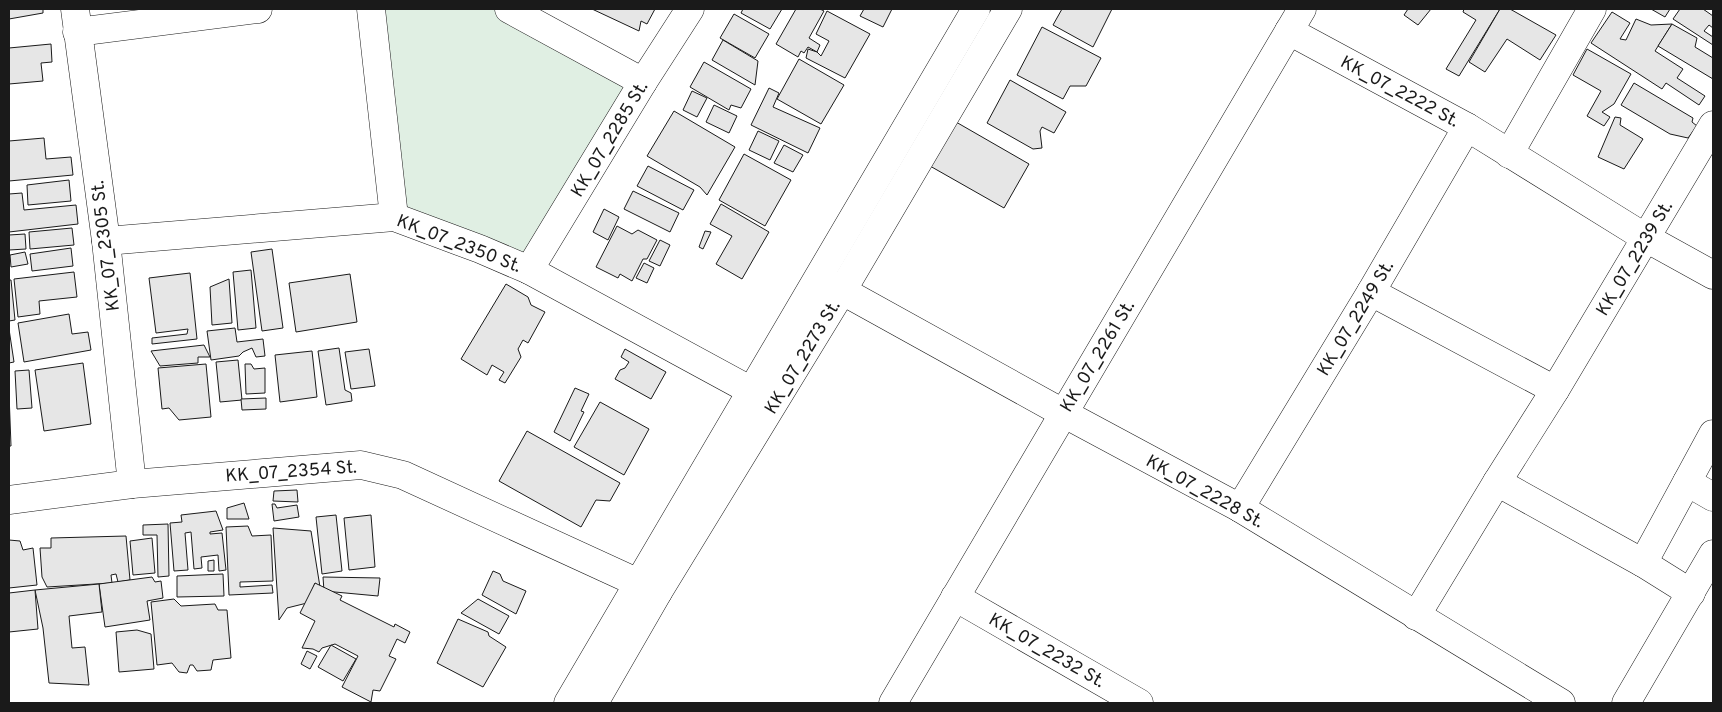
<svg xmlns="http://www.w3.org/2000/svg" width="1722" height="712" viewBox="0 0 1722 712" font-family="Overpass,sans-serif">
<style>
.green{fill:#e0efe3;stroke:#6a6a6a}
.building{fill:#e6e6e6;stroke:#1a1a1a}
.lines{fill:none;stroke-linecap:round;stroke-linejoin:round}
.minor-casing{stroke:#1a1a1a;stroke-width:29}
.major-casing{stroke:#1a1a1a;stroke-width:29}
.minor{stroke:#fff;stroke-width:28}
.major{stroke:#fff;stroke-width:28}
.labels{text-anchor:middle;stroke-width:4;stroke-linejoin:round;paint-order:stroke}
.street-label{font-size:18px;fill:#1a1a1a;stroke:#fff}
</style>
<rect width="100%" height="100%" fill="#fff"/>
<path class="green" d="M 371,9 L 509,9 L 643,82 L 529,270 L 394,217 Z"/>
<g class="building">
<path d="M 9,9 L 43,9 L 43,13 L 9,19 Z"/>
<path d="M 592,9 L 655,9 L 647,24 L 641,21 L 639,31 Z"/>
<path d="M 743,9 L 782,9 L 770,29 L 741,13 Z"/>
<path d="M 796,9 L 820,9 L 824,11 L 809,38 L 820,45 L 817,52 L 808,47 L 804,53 L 801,51 L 798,57 L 776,44 Z"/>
<path d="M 864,9 L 892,9 L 883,27 L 860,16 Z"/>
<path d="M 1062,9 L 1112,9 L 1093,47 L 1053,25 Z"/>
<path d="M 1408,9 L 1431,9 L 1418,25 L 1404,15 Z"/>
<path d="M 1464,9 L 1500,9 L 1459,76 L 1446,69 L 1476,20 L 1463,12 Z"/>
<path d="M 1500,9 L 1510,9 L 1556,35 L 1540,60 L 1507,39 L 1485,72 L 1469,62 Z"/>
<path d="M 1651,9 L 1670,9 L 1665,17 Z"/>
<path d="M 1680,9 L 1703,9 L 1713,16 L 1713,28 L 1709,25 L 1704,31 L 1713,37 L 1713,45 L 1673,19 Z"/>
<path d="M 827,11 L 870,34 L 845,78 L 806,58 L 808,49 L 817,52 L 821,56 L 829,41 L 816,34 Z"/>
<path d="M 1612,12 L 1630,23 L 1620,39 L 1626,40 L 1636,19 L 1651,25 L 1672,24 L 1655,51 L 1683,69 L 1677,78 L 1705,96 L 1699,105 L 1666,83 L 1662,89 L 1591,43 Z"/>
<path d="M 734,14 L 769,34 L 755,58 L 720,38 Z"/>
<path d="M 1672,24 L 1697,38 L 1695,47 L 1713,58 L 1713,79 L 1658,46 Z"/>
<path d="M 1042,27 L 1101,58 L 1086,86 L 1070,86 L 1063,99 L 1017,75 Z"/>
<path d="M 723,40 L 758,61 L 755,85 L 712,60 Z"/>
<path d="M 51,44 L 52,62 L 41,63 L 43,81 L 9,84 L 9,48 Z"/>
<path d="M 1587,49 L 1631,74 L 1614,104 L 1602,112 L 1610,117 L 1604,126 L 1587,116 L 1601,91 L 1573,75 Z"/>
<path d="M 799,59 L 844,85 L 821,124 L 777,99 Z"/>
<path d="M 704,62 L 751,89 L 741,108 L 731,105 L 729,110 L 690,87 Z"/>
<path d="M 1010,80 L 1066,112 L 1054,133 L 1042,127 L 1040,131 L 1042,148 L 1033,149 L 987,123 Z"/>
<path d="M 1634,83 L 1693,118 L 1692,122 L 1697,126 L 1688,138 L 1670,134 L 1621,105 Z"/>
<path d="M 769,88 L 779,93 L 773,107 L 820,128 L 808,153 L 751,125 Z"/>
<path d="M 692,91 L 707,98 L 697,117 L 683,110 Z"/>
<path d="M 714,105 L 737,116 L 729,133 L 706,122 Z"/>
<path d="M 674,111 L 735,147 L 707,195 L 700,187 L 647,156 Z"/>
<path d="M 1615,117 L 1621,118 L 1620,125 L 1643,139 L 1624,169 L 1598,157 Z"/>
<path d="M 956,122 L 1029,164 L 1004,208 L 930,166 Z"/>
<path d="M 758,131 L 779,141 L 770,160 L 749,150 Z"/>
<path d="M 44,138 L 46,159 L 71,157 L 73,175 L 9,181 L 9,141 Z"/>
<path d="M 784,145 L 803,155 L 793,172 L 774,163 Z"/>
<path d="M 744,154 L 791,180 L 765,226 L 719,200 Z"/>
<path d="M 648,166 L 694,190 L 683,210 L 637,186 Z"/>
<path d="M 69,180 L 71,201 L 28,205 L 27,185 Z"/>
<path d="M 633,191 L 679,213 L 670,232 L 624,209 Z"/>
<path d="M 22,193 L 24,210 L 76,205 L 78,224 L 9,232 L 9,194 Z"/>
<path d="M 721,204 L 769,232 L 742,279 L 716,264 L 732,236 L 710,224 Z"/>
<path d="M 604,209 L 619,217 L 608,240 L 593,232 Z"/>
<path d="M 617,226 L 632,234 L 638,230 L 657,240 L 647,259 L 643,259 L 632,281 L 620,274 L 618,278 L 596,267 Z"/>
<path d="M 72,228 L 74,245 L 30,249 L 29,232 Z"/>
<path d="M 705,231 L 711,232 L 703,249 L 699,247 Z"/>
<path d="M 25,234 L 26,249 L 9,250 L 9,235 Z"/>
<path d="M 660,240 L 670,245 L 660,266 L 649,261 Z"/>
<path d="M 71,248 L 73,266 L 32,271 L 30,254 Z"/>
<path d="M 272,249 L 283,328 L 262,331 L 251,252 Z"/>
<path d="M 25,252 L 28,264 L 11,267 L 10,255 Z"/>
<path d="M 644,263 L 654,268 L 647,283 L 636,278 Z"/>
<path d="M 251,270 L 256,328 L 238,330 L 233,272 Z"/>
<path d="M 74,272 L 77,297 L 39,301 L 40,314 L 18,317 L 14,279 Z"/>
<path d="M 190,273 L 197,339 L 152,344 L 152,338 L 187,334 L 188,329 L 156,333 L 149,278 Z"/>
<path d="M 350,274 L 357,322 L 296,332 L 289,283 Z"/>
<path d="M 229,279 L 232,323 L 212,325 L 210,287 Z"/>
<path d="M 9,280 L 11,280 L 15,320 L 9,321 Z"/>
<path d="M 506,284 L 528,297 L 531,305 L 545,312 L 528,343 L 523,340 L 518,349 L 521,357 L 505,383 L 499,380 L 504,372 L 492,365 L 487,375 L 461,359 Z"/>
<path d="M 69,314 L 72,334 L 88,332 L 91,350 L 24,362 L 18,323 Z"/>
<path d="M 235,328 L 237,342 L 263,339 L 265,356 L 256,357 L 252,348 L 243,352 L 239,356 L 211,360 L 207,331 Z"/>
<path d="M 9,329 L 14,362 L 9,363 Z"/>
<path d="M 204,345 L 210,357 L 198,357 L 198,363 L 160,366 L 151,351 Z"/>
<path d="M 339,348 L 345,390 L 351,393 L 352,401 L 326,405 L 318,351 Z"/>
<path d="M 369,349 L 375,386 L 351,389 L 345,352 Z"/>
<path d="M 625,349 L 666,372 L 651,399 L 615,379 L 620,370 L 625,368 L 629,362 L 621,357 Z"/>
<path d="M 312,351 L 317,397 L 280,402 L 275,355 Z"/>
<path d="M 238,360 L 242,400 L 220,402 L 216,362 Z"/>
<path d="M 83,363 L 91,424 L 44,431 L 35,370 Z"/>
<path d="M 206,364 L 211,417 L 179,420 L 169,408 L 162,409 L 158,368 Z"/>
<path d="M 245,364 L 251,364 L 254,369 L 265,368 L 265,393 L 246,394 Z"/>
<path d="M 29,370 L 32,408 L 17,409 L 15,371 Z"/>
<path d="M 575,388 L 589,394 L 581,411 L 584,412 L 570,441 L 554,432 Z"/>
<path d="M 9,393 L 11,446 L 9,446 Z"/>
<path d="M 266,398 L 266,409 L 242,410 L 241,399 Z"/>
<path d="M 600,402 L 649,429 L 624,475 L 574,447 Z"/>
<path d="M 527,431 L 620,483 L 610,501 L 596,500 L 581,527 L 499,481 Z"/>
<path d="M 297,490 L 298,502 L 273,501 L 274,491 Z"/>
<path d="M 244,503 L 249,519 L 227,519 L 227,508 Z"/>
<path d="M 272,504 L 275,504 L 277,508 L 297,505 L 299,517 L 274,521 Z"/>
<path d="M 216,511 L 223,530 L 210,532 L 210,534 L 222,533 L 226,570 L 219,571 L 218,555 L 201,557 L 202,568 L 194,569 L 191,532 L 185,533 L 188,570 L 174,571 L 170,523 L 182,522 L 181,515 Z"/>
<path d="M 336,515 L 342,571 L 322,574 L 316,517 Z"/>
<path d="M 371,515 L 375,567 L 349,570 L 344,518 Z"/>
<path d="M 168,524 L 169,576 L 158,577 L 157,535 L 143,535 L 143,525 Z"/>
<path d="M 248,526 L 252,536 L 271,535 L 273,581 L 240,582 L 240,587 L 272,585 L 273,593 L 229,595 L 226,527 Z"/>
<path d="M 273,528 L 311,531 L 320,587 L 315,583 L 307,603 L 287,608 L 279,620 Z"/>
<path d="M 126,536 L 130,580 L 118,582 L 116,574 L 111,575 L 112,583 L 47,587 L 42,577 L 40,548 L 51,548 L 51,538 Z"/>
<path d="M 152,538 L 155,573 L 133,575 L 130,541 Z"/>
<path d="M 9,540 L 20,541 L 23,550 L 33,548 L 37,585 L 9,588 Z"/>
<path d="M 214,560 L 214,571 L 208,571 L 208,561 Z"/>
<path d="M 493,571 L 500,574 L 503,581 L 526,591 L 516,614 L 482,595 Z"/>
<path d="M 223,574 L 224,596 L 177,597 L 177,576 Z"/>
<path d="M 152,577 L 155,582 L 161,581 L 163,598 L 147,601 L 150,620 L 105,627 L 99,584 Z"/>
<path d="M 323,577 L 380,578 L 378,596 L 324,591 Z"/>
<path d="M 315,583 L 342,596 L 340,600 L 394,627 L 395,624 L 410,632 L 405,643 L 397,639 L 389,656 L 396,659 L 380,691 L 373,690 L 371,702 L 342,687 L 358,656 L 335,644 L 322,648 L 319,652 L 313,649 L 302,648 L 315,621 L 300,613 Z"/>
<path d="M 99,584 L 102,612 L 69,616 L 72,648 L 85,647 L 89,685 L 49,683 L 43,628 L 35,590 Z"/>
<path d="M 35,590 L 38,629 L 9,632 L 9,593 Z"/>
<path d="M 174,599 L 181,606 L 215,604 L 218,610 L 227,610 L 231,658 L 213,660 L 211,670 L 197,671 L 193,665 L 190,665 L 187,673 L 179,672 L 172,663 L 157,665 L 151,602 Z"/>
<path d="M 478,599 L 509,616 L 499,634 L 461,613 Z"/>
<path d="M 458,619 L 488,632 L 489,636 L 506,647 L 483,687 L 437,663 Z"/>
<path d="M 137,630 L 151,634 L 154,669 L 119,672 L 116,632 Z"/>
<path d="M 331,645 L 356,659 L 343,681 L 318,667 Z"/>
<path d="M 307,651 L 317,656 L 310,669 L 301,664 Z"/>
</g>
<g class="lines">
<g class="minor-casing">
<g id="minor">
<path d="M 75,9 L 106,241 L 132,484"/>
<path d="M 371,9 L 394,217"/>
<path d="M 509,9 L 643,82"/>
<path d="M 1289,31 L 1467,127 L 1646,238 L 1713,275"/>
<path d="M 77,32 L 258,9"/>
<path d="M 1509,154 L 1592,9"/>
<path d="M 106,241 L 394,217 L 480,249 L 529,270 L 772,402"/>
<path d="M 529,270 L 643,82 L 690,9"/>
<path d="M 821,279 L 1063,413 L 1240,508 L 1561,703"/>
<path d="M 1371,292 L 1555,390"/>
<path d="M 1497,482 L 1643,563 L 1691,593"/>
<path d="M 1687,482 L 1713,497"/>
<path d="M 9,500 L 132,484 L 361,465 L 403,475 L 658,592"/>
<path d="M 1240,508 L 1371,292 L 1467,127"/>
<path d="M 1643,563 L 1713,434"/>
<path d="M 955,597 L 1139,703"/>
<path d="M 1416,616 L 1497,482 L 1555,390 L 1713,125"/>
<path d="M 893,703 L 1302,9"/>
<path d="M 1626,703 L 1713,554"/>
</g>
</g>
<g class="major-casing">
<g id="major">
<path d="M 568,703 L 976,9"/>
<path d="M 594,703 L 658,592 L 842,291 L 1008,9"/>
</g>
</g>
<use href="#minor" class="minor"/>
<use href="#major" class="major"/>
</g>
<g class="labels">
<g class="street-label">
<text transform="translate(1400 91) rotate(28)" y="6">KK_07_2222 St.</text>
<text transform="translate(609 139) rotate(-59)" y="6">KK_07_2285 St.</text>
<text transform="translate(459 243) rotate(21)" y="6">KK_07_2350 St.</text>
<text transform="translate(105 246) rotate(-97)" y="6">KK_07_2305 St.</text>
<text transform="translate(1634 258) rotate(-59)" y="6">KK_07_2239 St.</text>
<text transform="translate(1355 318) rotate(-59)" y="6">KK_07_2249 St.</text>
<text transform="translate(1097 356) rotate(-59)" y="6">KK_07_2261 St.</text>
<text transform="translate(802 357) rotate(-59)" y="6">KK_07_2273 St.</text>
<text transform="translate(291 471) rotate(-4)" y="6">KK_07_2354 St.</text>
<text transform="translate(1205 491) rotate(29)" y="6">KK_07_2228 St.</text>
<text transform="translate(1047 650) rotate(30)" y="6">KK_07_2232 St.</text>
</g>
</g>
<rect width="1722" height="712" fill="none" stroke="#1a1a1a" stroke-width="20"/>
</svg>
